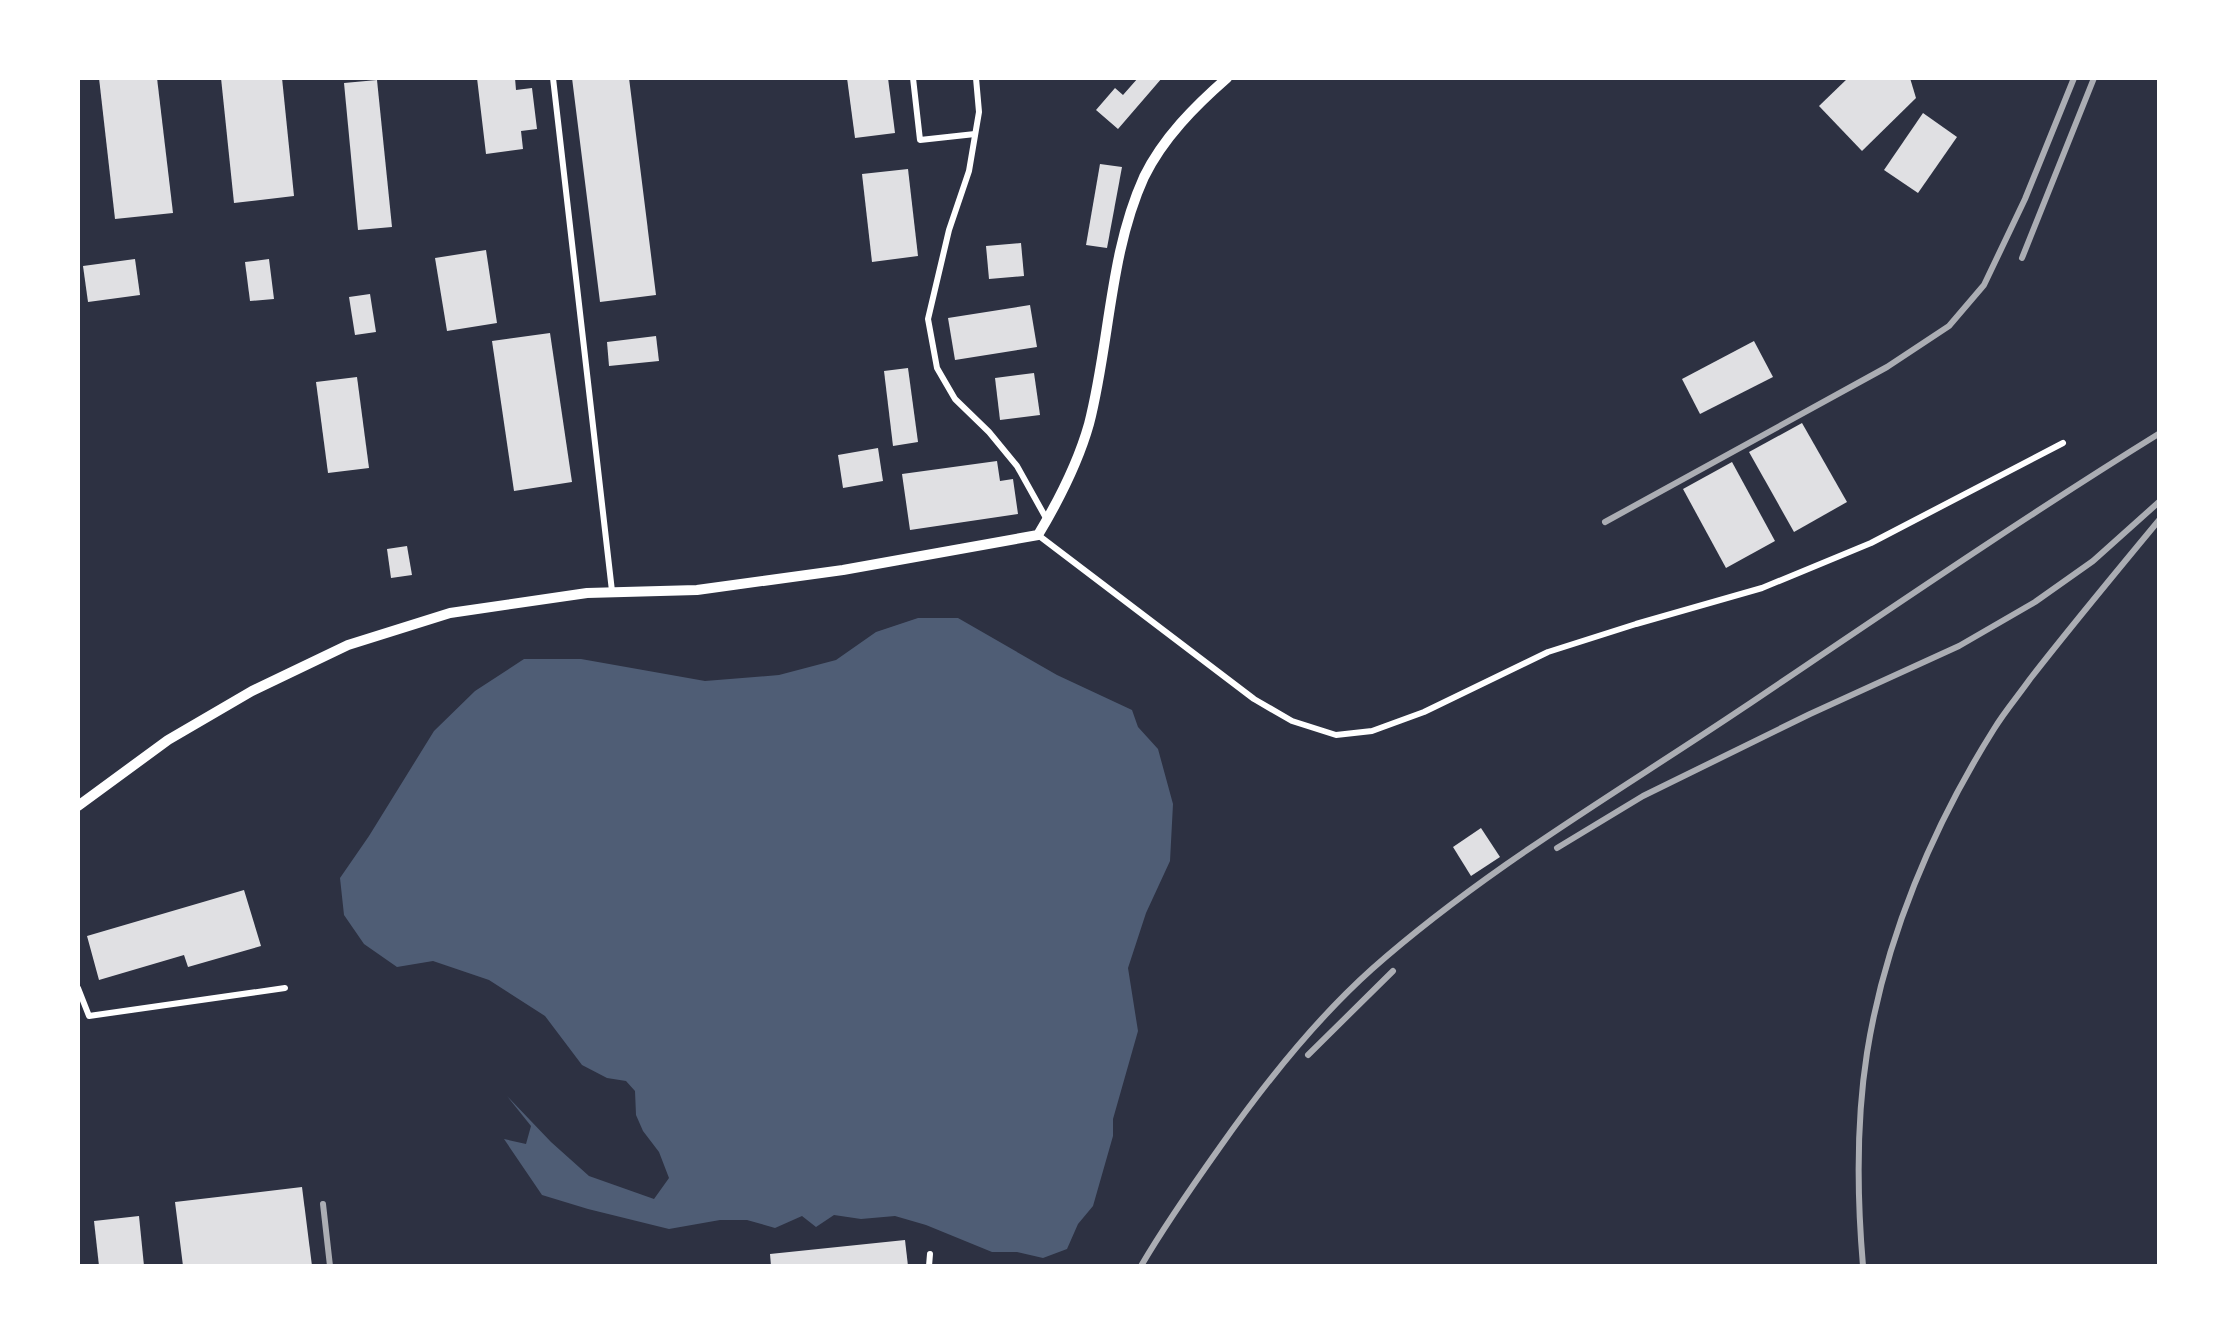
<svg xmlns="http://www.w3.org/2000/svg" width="2237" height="1344" viewBox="0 0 2237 1344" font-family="'Sofia Sans Condensed',sans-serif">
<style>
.water{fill:#4f5d75}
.building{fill:#e0e0e3}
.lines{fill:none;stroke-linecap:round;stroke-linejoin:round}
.service{stroke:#fff;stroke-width:6}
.minor{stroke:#fff;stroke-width:10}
.rail{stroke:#abadb3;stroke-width:6}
</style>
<rect width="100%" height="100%" fill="#2d3142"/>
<path class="water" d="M 918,618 L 958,618 L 1057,675 L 1132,710 L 1138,727 L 1158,749 L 1173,804 L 1170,861 L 1146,913 L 1128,968 L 1138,1031 L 1113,1119 L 1113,1136 L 1093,1206 L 1078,1224 L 1067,1249 L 1043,1258 L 1017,1252 L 992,1252 L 926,1225 L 895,1216 L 861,1219 L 834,1215 L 816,1227 L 802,1216 L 775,1228 L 747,1220 L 720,1220 L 669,1229 L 588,1209 L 542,1195 L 504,1139 L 526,1144 L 531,1126 L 507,1096 L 551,1142 L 589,1176 L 654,1199 L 669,1178 L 659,1152 L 643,1131 L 636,1115 L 635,1091 L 626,1081 L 607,1078 L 582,1065 L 545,1016 L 489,980 L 433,961 L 397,967 L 364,944 L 344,915 L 340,878 L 369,836 L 434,731 L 475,691 L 524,659 L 581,659 L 705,681 L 779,675 L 836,660 L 876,632 Z"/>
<g class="building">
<path d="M 99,78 L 157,78 L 173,213 L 115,219 Z"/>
<path d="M 221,78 L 282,78 L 294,196 L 234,203 Z"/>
<path d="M 477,78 L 515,78 L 516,90 L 532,88 L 537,129 L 521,131 L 523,149 L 486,154 Z"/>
<path d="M 572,78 L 629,78 L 656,295 L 600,302 Z"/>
<path d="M 847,78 L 888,78 L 895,133 L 855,138 Z"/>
<path d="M 1138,78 L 1162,78 L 1118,129 L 1096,110 L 1115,88 L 1123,95 Z"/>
<path d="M 1848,78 L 1910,78 L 1916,98 L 1862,151 L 1819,106 Z"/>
<path d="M 377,80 L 392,227 L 358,230 L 344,83 Z"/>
<path d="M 1923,113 L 1957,137 L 1918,193 L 1884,170 Z"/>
<path d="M 1100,164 L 1122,167 L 1107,248 L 1086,245 Z"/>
<path d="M 908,169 L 918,256 L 872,262 L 862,174 Z"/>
<path d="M 1021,243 L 1024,276 L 989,279 L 986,246 Z"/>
<path d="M 486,250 L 497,323 L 447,331 L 435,258 Z"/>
<path d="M 135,259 L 140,295 L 88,302 L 83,266 Z"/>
<path d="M 269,259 L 274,299 L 250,301 L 245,262 Z"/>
<path d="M 370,294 L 376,332 L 355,335 L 349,297 Z"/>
<path d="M 1030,305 L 1037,347 L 955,360 L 948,318 Z"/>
<path d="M 550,333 L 572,482 L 514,491 L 492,341 Z"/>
<path d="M 656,336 L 659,361 L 609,366 L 607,342 Z"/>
<path d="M 1754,341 L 1773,377 L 1700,414 L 1682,379 Z"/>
<path d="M 908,368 L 918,442 L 893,446 L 884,371 Z"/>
<path d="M 1034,373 L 1040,415 L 1000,420 L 995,378 Z"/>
<path d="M 357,377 L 369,468 L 328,473 L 316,382 Z"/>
<path d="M 1802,423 L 1847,502 L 1794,532 L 1749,452 Z"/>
<path d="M 878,448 L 883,481 L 843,488 L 838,455 Z"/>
<path d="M 997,461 L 1000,481 L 1013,479 L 1018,514 L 910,530 L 902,474 Z"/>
<path d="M 1732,462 L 1775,541 L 1726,568 L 1683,489 Z"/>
<path d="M 407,546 L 412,575 L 391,578 L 387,549 Z"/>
<path d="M 1481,828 L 1500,857 L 1471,876 L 1453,847 Z"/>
<path d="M 244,890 L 261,946 L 188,967 L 184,955 L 99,980 L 87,936 Z"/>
<path d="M 302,1187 L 312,1266 L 183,1266 L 175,1202 Z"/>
<path d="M 139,1216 L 144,1266 L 99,1266 L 94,1221 Z"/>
<path d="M 905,1240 L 908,1266 L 771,1266 L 770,1254 Z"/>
</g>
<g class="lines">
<g class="service">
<path d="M 553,78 L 612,591"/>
<path d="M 913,78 L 920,140 L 975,134"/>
<path d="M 976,78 L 979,112 L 969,171 L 949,230 L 928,319 L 937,368 L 955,399 L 989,432 L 1017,466 L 1046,518"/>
<path d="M 1038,535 L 1254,699 L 1292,721 L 1336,735 L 1372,731 L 1424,712 L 1548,652 L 1636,624 L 1762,588 L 1871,543 L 2063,443"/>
<path d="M 78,988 L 89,1016 L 285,988"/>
<path d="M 929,1266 L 930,1254"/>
</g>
<path class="minor" d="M 78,806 L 168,740 L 252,691 L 348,645 L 450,613 L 587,593 L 697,590 L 843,570 L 1038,535 C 1059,500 1078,463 1089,424 C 1110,343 1109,254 1144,177 C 1163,138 1195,106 1227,78"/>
<g class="rail">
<path d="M 2022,258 L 2094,78"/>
<path d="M 1605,522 L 1887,367 L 1949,326 L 1984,285 L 2025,199 L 2074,78"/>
<path d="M 1557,848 L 1643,796 L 1810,714 L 1959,646 L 2035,602 L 2093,561 L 2160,501"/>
<path d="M 1308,1055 L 1393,971"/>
<path d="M 323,1204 L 330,1266"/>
<path d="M 1141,1266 C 1165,1225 1193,1185 1220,1147 C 1265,1083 1314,1021 1372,969 C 1485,869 1618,792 1743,708 C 1881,615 2018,521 2160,433"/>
<path d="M 1863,1266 C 1857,1196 1856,1123 1867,1053 C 1885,939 1933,826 1994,729 C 2005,711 2018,696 2030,679 C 2072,625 2116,572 2160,519"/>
</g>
</g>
<rect width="2237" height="1344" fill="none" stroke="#ffffff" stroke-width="160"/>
</svg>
